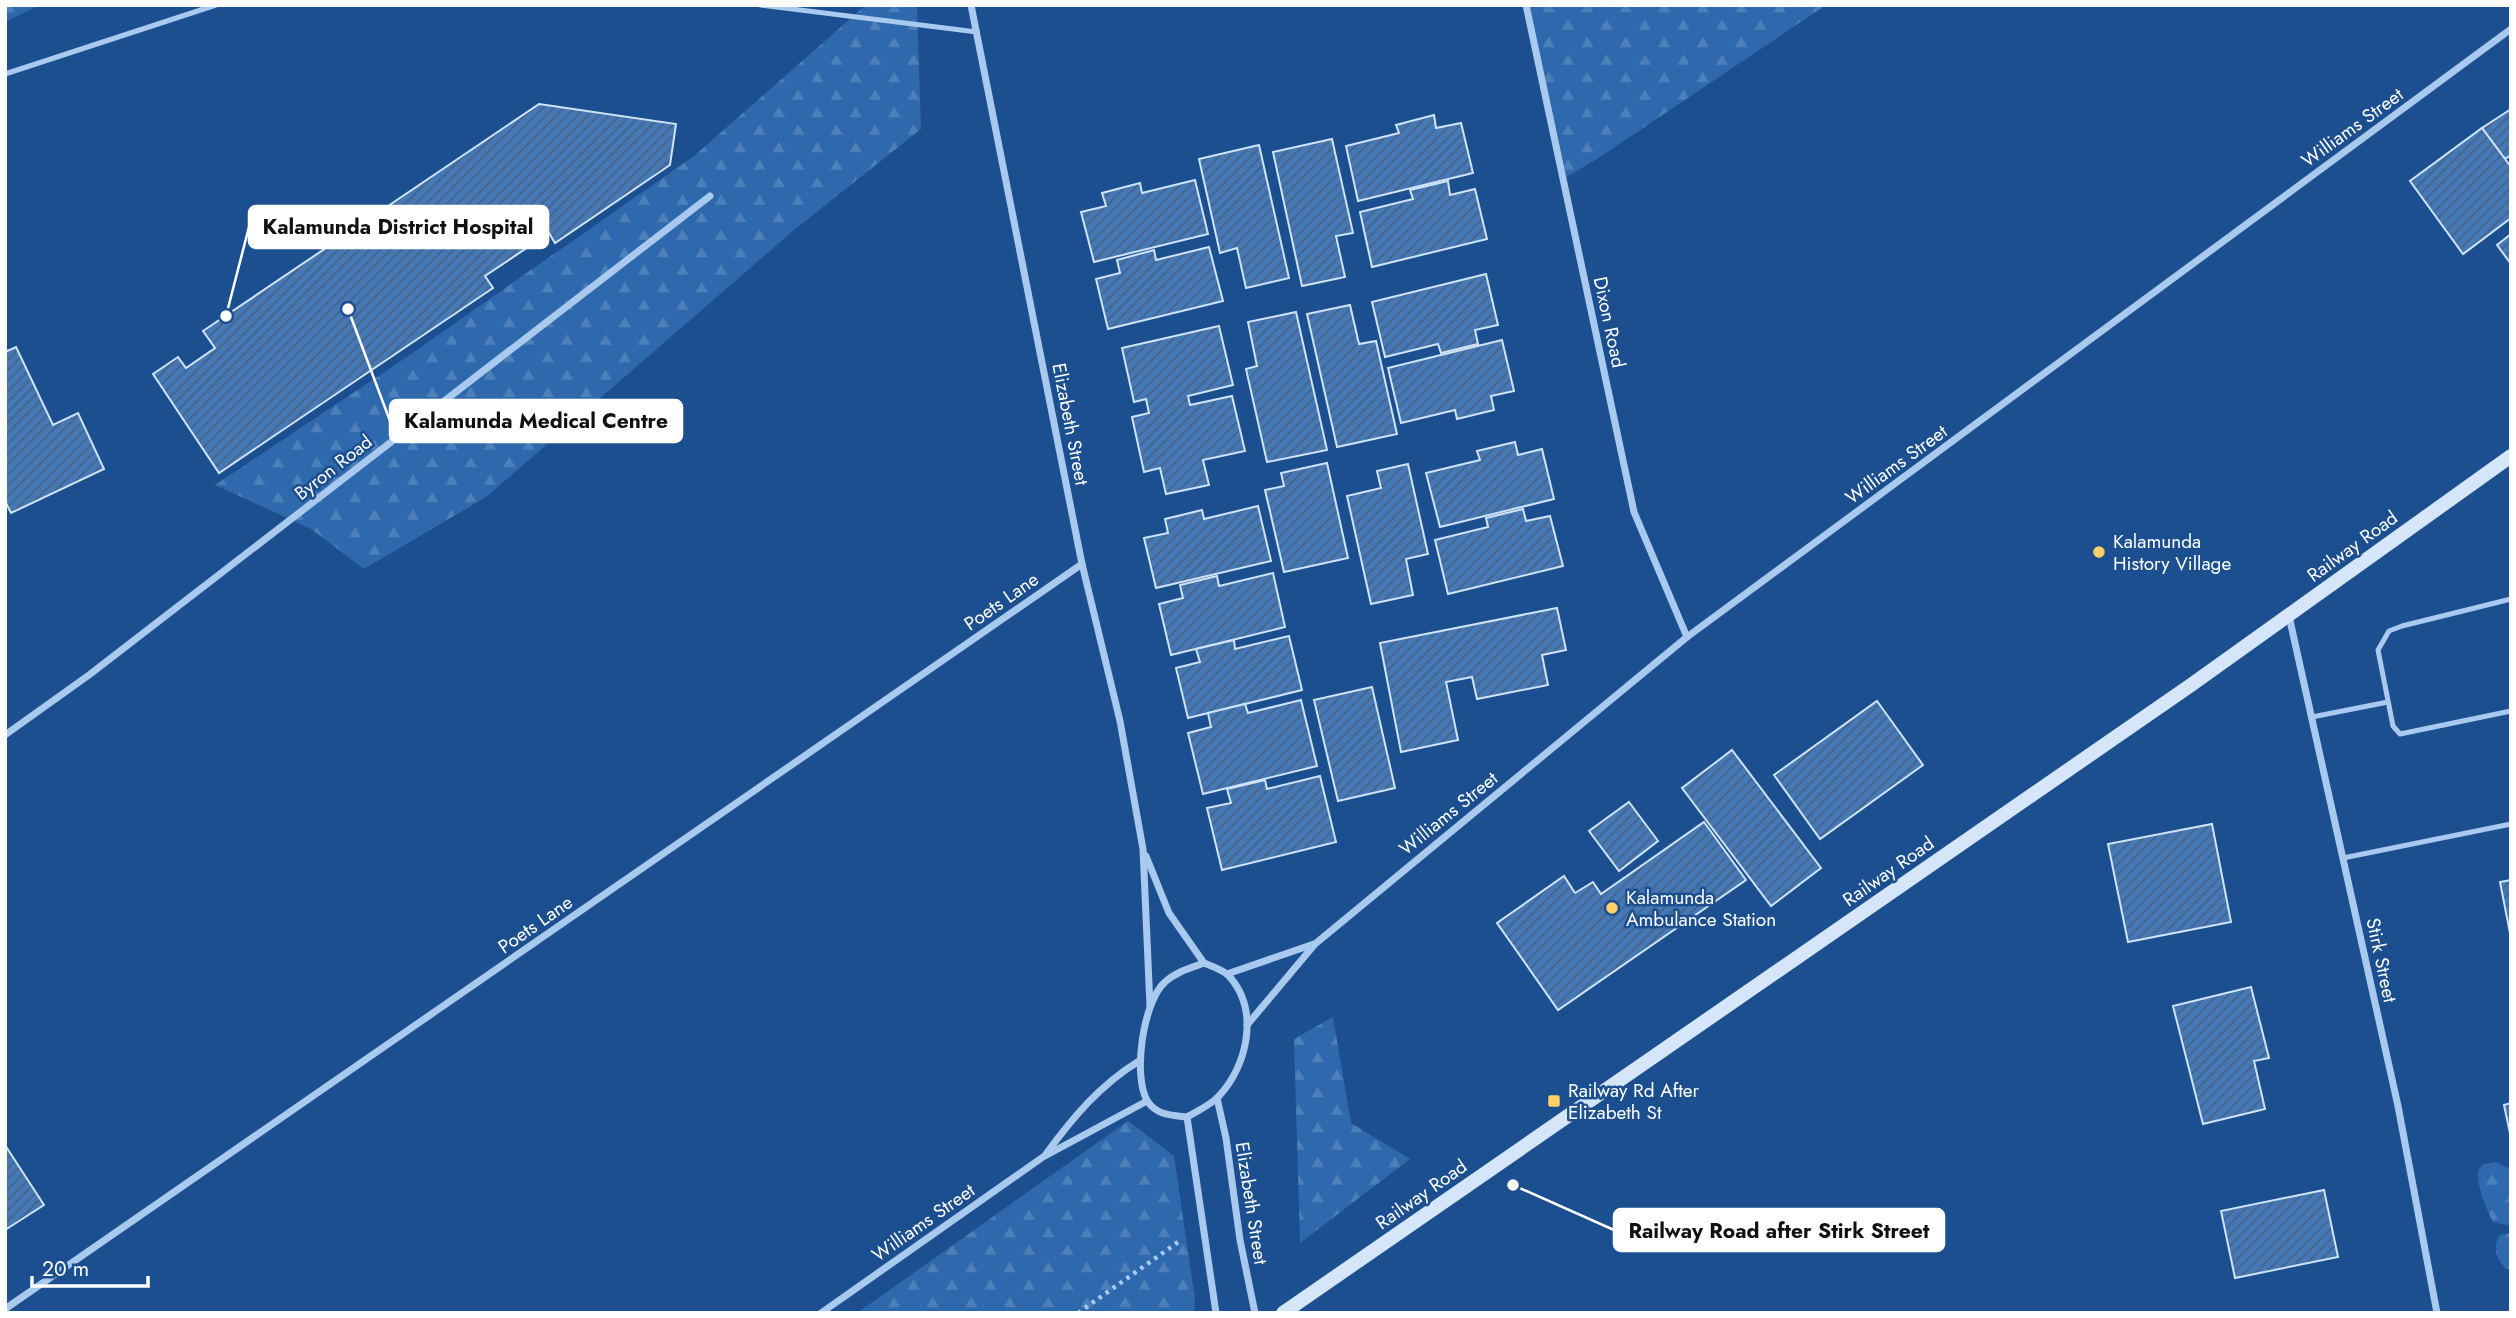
<svg xmlns="http://www.w3.org/2000/svg" width="2516" height="1318" viewBox="0 0 2516 1318" font-family="Jost,sans-serif">
<style>
.forest{fill:url(#forest-firs)}
.building{fill:url(#building-hatch);stroke:#cfe3fa;stroke-width:2}
.lines{fill:none;stroke-linecap:round;stroke-linejoin:round}
.path{stroke:#a9c9ee;stroke-width:4.5;stroke-dasharray:3.5 5;stroke-linecap:butt}
.lane{stroke:#a9c9ee;stroke-width:5}
.street{stroke:#a9c9ee;stroke-width:7}
.secondary{stroke:#d6e6fa;stroke-width:14}
.poi-dot{fill:#ffd166;stroke:#1b4f8f;stroke-width:2.5}
.labels{text-anchor:middle;stroke-width:5;stroke-linejoin:round;paint-order:stroke}
.street-label{font-size:19px;fill:#fff;stroke:#1b4f8f}
.poi-label{font-size:19px;fill:#fff;stroke:#1b4f8f;text-anchor:start}
.leader{fill:none;stroke:#fff;stroke-width:2.5}
.callout-dot{fill:#fff;stroke:#1b4f8f;stroke-width:2.5}
.callout{fill:#fff;stroke:#fff;stroke-width:2.5}
.callout-label{font-size:21px;text-anchor:middle;font-weight:bold;fill:#111}
</style>
<defs>
<pattern id="forest-firs" width="22" height="20" patternUnits="userSpaceOnUse" patternTransform="scale(1.75)"><rect width="22" height="20" fill="#2e69ad"/><path d="M5 1l3.5 6h-7zM16 11l3.5 6h-7z" fill="#4d80b9"/></pattern>
<pattern id="building-hatch" width="6" height="6" patternUnits="userSpaceOnUse" patternTransform="scale(1.75)"><rect width="6" height="6" fill="#4478b7"/><path d="M-1 1l2-2M0 6l6-6M5 7l2-2" fill="none" stroke="#486282"/></pattern>
</defs>
<rect width="100%" height="100%" fill="#1b4f8f"/>
<g class="forest">
<path d="M 5,5 L 40,5 L 5,22 Z"/>
<path d="M 866,5 L 917,5 L 921,129 L 794,230 L 486,497 L 364,569 L 311,529 L 215,485 L 398,363 L 694,156 Z"/>
<path d="M 1526,5 L 1826,5 L 1597,159 L 1563,179 Z"/>
<path d="M 1333,1017 L 1351,1123 L 1410,1159 L 1300,1243 L 1294,1039 Z"/>
<path d="M 1128,1121 L 1174,1156 L 1195,1299 L 1194,1313 L 857,1313 Z"/>
<path d="M 2496,1162 L 2508,1168 L 2511,1173 L 2511,1226 L 2493,1222 C 2485,1206 2477,1188 2478,1170 L 2484,1164 Z"/>
<path d="M 2511,1233 L 2511,1269 L 2506,1269 C 2497,1259 2491,1248 2500,1235 Z"/>
</g>
<g class="building">
<path d="M 539,104 L 676,124 L 670,165 L 555,243 L 549,233 L 485,276 L 493,288 L 219,473 L 153,374 L 178,357 L 186,368 L 215,348 L 203,331 Z"/>
<path d="M 2511,109 L 2511,155 L 2505,159 L 2482,128 Z"/>
<path d="M 1434,115 L 1436,128 L 1461,123 L 1473,173 L 1358,201 L 1346,146 L 1399,133 L 1396,125 Z"/>
<path d="M 2482,128 L 2511,167 L 2511,218 L 2463,254 L 2410,181 Z"/>
<path d="M 1332,139 L 1353,233 L 1336,236 L 1345,277 L 1302,286 L 1273,152 Z"/>
<path d="M 1259,145 L 1289,278 L 1246,288 L 1237,248 L 1220,253 L 1199,159 Z"/>
<path d="M 1195,180 L 1208,234 L 1094,262 L 1081,212 L 1106,206 L 1102,193 L 1140,183 L 1142,193 Z"/>
<path d="M 1448,181 L 1450,195 L 1475,189 L 1487,239 L 1372,267 L 1360,212 L 1413,199 L 1410,190 Z"/>
<path d="M 2511,234 L 2511,264 L 2497,245 Z"/>
<path d="M 1209,247 L 1223,301 L 1108,329 L 1096,279 L 1120,273 L 1117,260 L 1154,250 L 1156,260 Z"/>
<path d="M 1486,274 L 1498,325 L 1475,330 L 1478,344 L 1441,353 L 1438,344 L 1385,357 L 1372,302 Z"/>
<path d="M 1350,305 L 1359,344 L 1376,341 L 1397,434 L 1337,447 L 1307,314 Z"/>
<path d="M 1296,312 L 1327,450 L 1267,462 L 1246,369 L 1257,366 L 1248,322 Z"/>
<path d="M 1219,326 L 1233,385 L 1188,396 L 1190,405 L 1232,396 L 1245,451 L 1203,460 L 1209,485 L 1166,494 L 1160,468 L 1144,472 L 1132,417 L 1149,413 L 1146,399 L 1134,402 L 1122,348 Z"/>
<path d="M 1502,340 L 1514,391 L 1491,396 L 1494,410 L 1457,419 L 1455,410 L 1401,423 L 1388,368 Z"/>
<path d="M 16,347 L 53,425 L 78,413 L 104,469 L 11,513 L 5,501 L 5,352 Z"/>
<path d="M 1515,442 L 1518,455 L 1542,449 L 1554,499 L 1440,527 L 1426,473 L 1480,460 L 1477,451 Z"/>
<path d="M 1327,463 L 1348,558 L 1284,572 L 1265,490 L 1284,486 L 1281,473 Z"/>
<path d="M 1408,464 L 1428,554 L 1406,559 L 1413,595 L 1371,604 L 1347,496 L 1381,488 L 1377,471 Z"/>
<path d="M 1258,506 L 1271,561 L 1156,588 L 1144,538 L 1168,533 L 1165,519 L 1202,510 L 1204,519 Z"/>
<path d="M 1523,509 L 1526,521 L 1550,516 L 1563,566 L 1448,594 L 1435,540 L 1488,527 L 1486,518 Z"/>
<path d="M 1273,573 L 1285,627 L 1171,655 L 1159,604 L 1183,598 L 1180,585 L 1217,576 L 1219,586 Z"/>
<path d="M 1557,608 L 1566,650 L 1542,655 L 1548,685 L 1477,699 L 1472,677 L 1446,682 L 1458,740 L 1401,752 L 1380,643 Z"/>
<path d="M 1289,636 L 1302,690 L 1188,718 L 1176,668 L 1200,662 L 1196,649 L 1234,640 L 1235,649 Z"/>
<path d="M 1372,687 L 1395,788 L 1338,801 L 1314,700 Z"/>
<path d="M 1301,700 L 1317,766 L 1203,794 L 1188,733 L 1211,727 L 1208,713 L 1245,704 L 1248,713 Z"/>
<path d="M 1877,701 L 1923,765 L 1820,839 L 1774,775 Z"/>
<path d="M 1732,750 L 1821,868 L 1771,906 L 1682,788 Z"/>
<path d="M 1320,776 L 1336,842 L 1222,870 L 1207,808 L 1231,803 L 1227,789 L 1265,780 L 1267,789 Z"/>
<path d="M 1629,802 L 1658,841 L 1619,871 L 1589,831 Z"/>
<path d="M 1704,822 L 1746,880 L 1558,1010 L 1497,923 L 1564,876 L 1575,893 L 1593,882 L 1601,894 Z"/>
<path d="M 2212,824 L 2231,922 L 2128,942 L 2108,844 Z"/>
<path d="M 2511,880 L 2511,938 L 2500,882 Z"/>
<path d="M 2251,987 L 2269,1058 L 2254,1061 L 2265,1109 L 2203,1124 L 2173,1006 Z"/>
<path d="M 2511,1103 L 2511,1138 L 2504,1105 Z"/>
<path d="M 5,1145 L 44,1205 L 5,1230 Z"/>
<path d="M 2324,1190 L 2338,1257 L 2235,1278 L 2221,1211 Z"/>
</g>
<g class="lines">
<path class="path" d="M 1078,1313 L 1181,1240"/>
<g class="lane">
<path d="M 760,5 L 977,32"/>
<path d="M 5,74 L 216,5"/>
<path d="M 2511,599 L 2402,626 L 2389,631 L 2378,650 L 2393,726 L 2400,734 L 2511,711"/>
<path d="M 2312,717 L 2388,702"/>
<path d="M 2343,858 L 2511,824"/>
</g>
<g class="street">
<path d="M 971,5 L 1082,564 L 1120,721 L 1143,849 L 1150,1006"/>
<path d="M 1526,5 L 1634,512 L 1687,637"/>
<path d="M 2289,616 L 2398,1106 L 2437,1313"/>
<path d="M 5,735 L 89,675 L 710,196"/>
<path d="M 1146,856 L 1169,913 L 1204,963"/>
<path d="M 1204,963 C 1211,966 1223,970 1228,975 C 1260,1009 1248,1065 1219,1096 C 1211,1105 1197,1111 1187,1117 C 1172,1115 1158,1116 1148,1102 C 1132,1078 1143,1001 1165,982 C 1176,972 1190,968 1204,963 Z"/>
<path d="M 1227,974 L 1314,944"/>
<path d="M 1247,1025 L 1315,944 L 1687,637 L 2511,29"/>
<path d="M 1217,1098 L 1226,1138 L 1240,1240 L 1255,1313"/>
<path d="M 1187,1117 L 1216,1313"/>
<path d="M 1046,1154 C 1073,1117 1100,1085 1139,1061"/>
<path d="M 5,1309 L 1082,564"/>
<path d="M 821,1313 L 1043,1157 L 1147,1101"/>
</g>
<path class="secondary" d="M 1283,1313 L 2191,685 L 2511,456"/>
</g>
<g class="poi-dot">
<circle cx="2099" cy="552" r="7"/>
<circle cx="1612" cy="908" r="7"/>
<rect x="1547" y="1094" width="14" height="14" rx="3.5"/>
</g>
<g class="labels">
<g class="street-label">
<text transform="translate(2352 127) rotate(-36)" y="7">Williams Street</text>
<text transform="translate(1610 322) rotate(78)" y="7">Dixon Road</text>
<text transform="translate(1071 424) rotate(79)" y="7">Elizabeth Street</text>
<text transform="translate(1896 464) rotate(-36)" y="7">Williams Street</text>
<text transform="translate(333 467) rotate(-38)" y="7">Byron Road</text>
<text transform="translate(2352 546) rotate(-36)" y="7">Railway Road</text>
<text transform="translate(1001 601) rotate(-35)" y="7">Poets Lane</text>
<text transform="translate(1448 813) rotate(-39)" y="7">Williams Street</text>
<text transform="translate(1888 871) rotate(-35)" y="7">Railway Road</text>
<text transform="translate(535 924) rotate(-35)" y="7">Poets Lane</text>
<text transform="translate(2382 960) rotate(78)" y="7">Stirk Street</text>
<text transform="translate(1421 1194) rotate(-35)" y="7">Railway Road</text>
<text transform="translate(1252 1203) rotate(81)" y="7">Elizabeth Street</text>
<text transform="translate(923 1222) rotate(-35)" y="7">Williams Street</text>
</g>
<g class="poi-label">
<text x="2113" y="548">Kalamunda<tspan x="2113" dy="22">History Village</tspan></text>
<text x="1626" y="904">Kalamunda<tspan x="1626" dy="22">Ambulance Station</tspan></text>
<text x="1568" y="1097">Railway Rd After<tspan x="1568" dy="22">Elizabeth St</tspan></text>
</g>
</g>
<path class="leader" d="M226 316L249 227M348 309L390 421M1513 1185L1614 1230"/>
<g class="callout-dot">
<circle cx="226" cy="316" r="7"/>
<circle cx="348" cy="309" r="7"/>
<circle cx="1513" cy="1185" r="7"/>
</g>
<g class="callout">
<rect x="249" y="206" width="299" height="42" rx="7"/>
<rect x="390" y="400" width="292" height="42" rx="7"/>
<rect x="1614" y="1209" width="330" height="42" rx="7"/>
</g>
<g class="callout-label">
<text x="398" y="234">Kalamunda District Hospital</text>
<text x="536" y="428">Kalamunda Medical Centre</text>
<text x="1779" y="1238">Railway Road after Stirk Street</text>
</g>
<rect width="2516" height="1318" fill="none" stroke="#ffffff" stroke-width="14"/>
<path d="M32 1276v10h116v-10" fill="none" stroke="#ffffff" stroke-width="3.5"/>
<text x="42" y="1276" font-size="21" fill="#ffffff" stroke="#1b4f8f" stroke-width="5" paint-order="stroke">20 m</text>
</svg>
